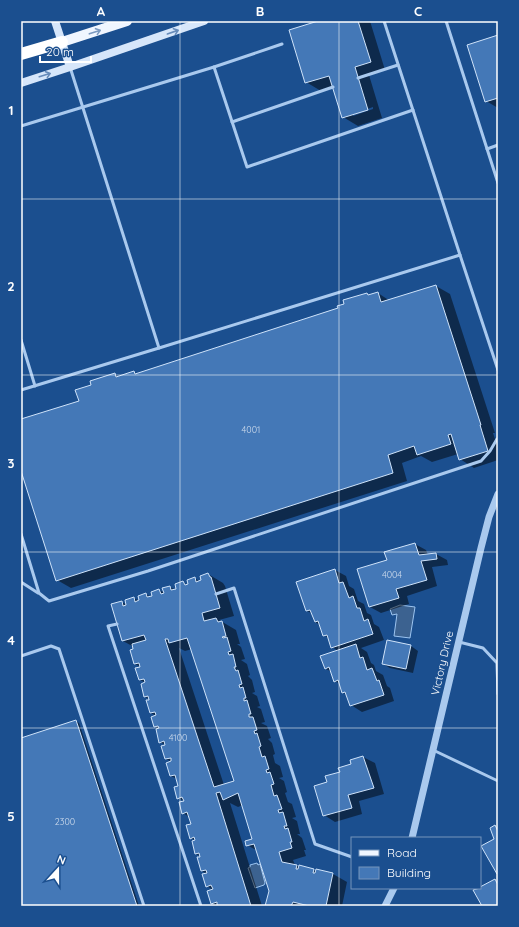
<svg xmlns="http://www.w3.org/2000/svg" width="519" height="927" viewBox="0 0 519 927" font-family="Quicksand,sans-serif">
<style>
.water{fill:#3c6290;stroke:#9cc4f0}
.shadow{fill:#0007;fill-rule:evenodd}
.building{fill:#4478b7;stroke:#cfe3fa;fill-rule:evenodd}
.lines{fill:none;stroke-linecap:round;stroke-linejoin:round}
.service{stroke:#a9c9ee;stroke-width:3}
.tertiary{stroke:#a9c9ee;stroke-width:7}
.secondary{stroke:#d6e6fa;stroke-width:8}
.primary{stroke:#f0f6ff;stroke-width:10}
.motorway{stroke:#fff;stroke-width:12}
.oneway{stroke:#7b9ac1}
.oneway2{stroke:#668bba}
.grid{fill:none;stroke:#fff;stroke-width:1;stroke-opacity:0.55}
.labels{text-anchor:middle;stroke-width:3.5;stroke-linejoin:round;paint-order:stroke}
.number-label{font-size:9px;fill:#d0dded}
.street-label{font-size:11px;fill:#fff;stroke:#1b4f8f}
.neatline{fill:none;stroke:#fff;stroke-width:1.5}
.grid-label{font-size:13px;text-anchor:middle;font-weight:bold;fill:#fff}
</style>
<rect width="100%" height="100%" fill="#1b4f8f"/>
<g class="water">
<path d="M 400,605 L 415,607 L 410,638 L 394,636 L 397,614 L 392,615 L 390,609 Z"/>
<path d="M 257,863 L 258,865 L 260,864 L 265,883 L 264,885 L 255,888 L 248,868 L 250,867 L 250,865 Z"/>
</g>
<g class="shadow">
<path d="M 322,21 L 370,21 L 385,70 L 369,75 L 382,118 L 358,126 L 343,117 L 334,87 L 321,91 L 306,82 ZM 373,107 L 373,109 L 353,116 L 353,114 Z"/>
<path d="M 498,36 L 498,108 L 486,101 Z"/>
<path d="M 436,286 L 450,294 L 495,433 L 493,433 L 498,448 L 498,460 L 474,468 L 460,459 L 458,454 L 432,462 L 421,456 L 402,463 L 407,481 L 71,588 L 57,580 L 21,468 L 21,420 L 80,401 L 92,385 L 115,374 L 119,377 L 134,372 L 138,374 L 339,309 L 345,304 L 367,294 L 371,296 L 378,293 L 390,301 Z"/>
<path d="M 415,544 L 426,550 L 428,555 L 436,554 L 447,560 L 448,565 L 432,567 L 437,586 L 407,596 L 409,604 L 381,613 L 370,607 L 388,561 L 386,553 Z"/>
<path d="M 335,570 L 346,576 L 349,586 L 354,589 L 358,601 L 364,604 L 367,613 L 371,615 L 374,624 L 379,627 L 384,640 L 361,648 L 367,652 L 371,663 L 374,665 L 376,671 L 383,675 L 387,686 L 390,688 L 394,701 L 362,712 L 351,705 L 347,695 L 342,692 L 340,684 L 335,681 L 332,672 L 326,669 L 338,651 L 332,647 L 328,638 L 324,635 L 320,625 L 315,622 L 313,614 L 307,611 Z"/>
<path d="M 208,574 L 223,583 L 225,586 L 234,616 L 219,620 L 236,630 L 240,644 L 237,644 L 241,647 L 245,659 L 241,660 L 247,664 L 250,675 L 248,676 L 252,680 L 255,692 L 252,693 L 257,696 L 260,706 L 257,707 L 261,709 L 265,722 L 261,723 L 267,726 L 271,738 L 268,739 L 272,743 L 275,754 L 273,755 L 275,763 L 280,766 L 283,777 L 279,778 L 284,781 L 287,792 L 285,793 L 288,802 L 292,804 L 296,817 L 292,818 L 297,821 L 300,834 L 297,834 L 302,838 L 306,850 L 304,850 L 306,856 L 293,860 L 295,865 L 316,871 L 333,874 L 347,882 L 342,906 L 266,906 L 270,891 L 258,851 L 247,845 L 253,840 L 243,805 L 238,807 L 230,803 L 262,906 L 216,906 L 212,903 L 213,890 L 207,886 L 207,874 L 202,871 L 202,857 L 196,854 L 196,841 L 191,838 L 192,825 L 189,817 L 183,813 L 184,801 L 178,798 L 179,787 L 177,779 L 171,776 L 172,762 L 166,759 L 167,746 L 160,742 L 159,729 L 155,727 L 156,716 L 151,713 L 151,700 L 145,697 L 142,684 L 146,683 L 140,680 L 137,669 L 141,667 L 135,664 L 134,647 L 123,641 L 122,602 L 127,605 L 134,598 L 141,602 L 146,594 L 151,597 L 159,590 L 165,593 L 170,587 L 176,590 L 183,582 L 189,586 L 195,578 L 200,582 ZM 179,648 L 185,651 L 192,649 L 235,781 L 224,785 Z"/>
<path d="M 388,641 L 411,646 L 418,651 L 413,673 L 390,668 L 383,664 Z"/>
<path d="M 76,721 L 79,723 L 139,906 L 21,906 L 21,739 Z"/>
<path d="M 363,757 L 375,763 L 384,794 L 359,801 L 362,814 L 335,822 L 324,815 L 329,782 L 353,765 L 351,760 Z"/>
</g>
<g class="building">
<path d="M 318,21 L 358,21 L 371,62 L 355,67 L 368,110 L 342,118 L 329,76 L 305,83 L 289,30 Z"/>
<path d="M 498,35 L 498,98 L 485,102 L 467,45 Z"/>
<path d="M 436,285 L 481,425 L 480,425 L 488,451 L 459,460 L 451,434 L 448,435 L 451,444 L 417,455 L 414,446 L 388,455 L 393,473 L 56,581 L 21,471 L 21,419 L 79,401 L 75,390 L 91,385 L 90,381 L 115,373 L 116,377 L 134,371 L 135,374 L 338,308 L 337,306 L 344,304 L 343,300 L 367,293 L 368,295 L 378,292 L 381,302 Z"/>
<path d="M 415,543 L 419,555 L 436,553 L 437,559 L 421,561 L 427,580 L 396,589 L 399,598 L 369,607 L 357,569 L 387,560 L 384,552 Z"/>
<path d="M 335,569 L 339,583 L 343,582 L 349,598 L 353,596 L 357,608 L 360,608 L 364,621 L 368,619 L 373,634 L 331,648 L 327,635 L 323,636 L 318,621 L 315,622 L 310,610 L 306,611 L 296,582 Z"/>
<path d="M 208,573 L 210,577 L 211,577 L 220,608 L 202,613 L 204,621 L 216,618 L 218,622 L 222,621 L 226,636 L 222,637 L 223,638 L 227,637 L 231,651 L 228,652 L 229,655 L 233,654 L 236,667 L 234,667 L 236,671 L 238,670 L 242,684 L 239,685 L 240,688 L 243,687 L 246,698 L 244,698 L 244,701 L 247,700 L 251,714 L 249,714 L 249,717 L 253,717 L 257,730 L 254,731 L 255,734 L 257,733 L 261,746 L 259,747 L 262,757 L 265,756 L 269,769 L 266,770 L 267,773 L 270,772 L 274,784 L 271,785 L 274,796 L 277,795 L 282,809 L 278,810 L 279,813 L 283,812 L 287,826 L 284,826 L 285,829 L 288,828 L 292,842 L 290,842 L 292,848 L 279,852 L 282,862 L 297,865 L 296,869 L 298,869 L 299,865 L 314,869 L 313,873 L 315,873 L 316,869 L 333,873 L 326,906 L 309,906 L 293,902 L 291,906 L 265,906 L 269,891 L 254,844 L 246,846 L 245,841 L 252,839 L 238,793 L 223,800 L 220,792 L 216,793 L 251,906 L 216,906 L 217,906 L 217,902 L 211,904 L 207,891 L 213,889 L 211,885 L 206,887 L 202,874 L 207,873 L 206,870 L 201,871 L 197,857 L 200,857 L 199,853 L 195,854 L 192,841 L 195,840 L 194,837 L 190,839 L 186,825 L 191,824 L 187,812 L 182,814 L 179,802 L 184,801 L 182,797 L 177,799 L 174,787 L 178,786 L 175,775 L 170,776 L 166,763 L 171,761 L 171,758 L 165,759 L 161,746 L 165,745 L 164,741 L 159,743 L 156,729 L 159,728 L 158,726 L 154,727 L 151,717 L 156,715 L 155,712 L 150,713 L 146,700 L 149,700 L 148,696 L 144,697 L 141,684 L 145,682 L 144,679 L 139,680 L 135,668 L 140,667 L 139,663 L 134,664 L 130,650 L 133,649 L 132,644 L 146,640 L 144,635 L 122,641 L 111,604 L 122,601 L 123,606 L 126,605 L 125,600 L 134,597 L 135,602 L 139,600 L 138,596 L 146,593 L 147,597 L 152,596 L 151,592 L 159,589 L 161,594 L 164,593 L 162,588 L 170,586 L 171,590 L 176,589 L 175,584 L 183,581 L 185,585 L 188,584 L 187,580 L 195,577 L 196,582 L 201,580 L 200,576 ZM 187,638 L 234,781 L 214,787 L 165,639 L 168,639 L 169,643 Z"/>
<path d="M 387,640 L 411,645 L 406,669 L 382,664 Z"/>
<path d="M 356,644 L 360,658 L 363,657 L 367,670 L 372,668 L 377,681 L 379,680 L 384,695 L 350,706 L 345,692 L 342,693 L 338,680 L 334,682 L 329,667 L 325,669 L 320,656 Z"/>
<path d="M 76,720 L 137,906 L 21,906 L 21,738 Z"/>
<path d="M 363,756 L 374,788 L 348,795 L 352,808 L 323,816 L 314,786 L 327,782 L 325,776 L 340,772 L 338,768 L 351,764 L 350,760 Z"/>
<path d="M 495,825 L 498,831 L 498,873 L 497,874 L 481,846 L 494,839 L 490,828 Z"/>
<path d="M 495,879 L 498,885 L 498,906 L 482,906 L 473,890 L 480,888 L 480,887 Z"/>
</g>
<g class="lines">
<g class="service">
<path d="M 384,21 L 460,255"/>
<path d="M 446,21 L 498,183"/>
<path d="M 70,67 L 159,348 L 460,255 L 498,370"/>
<path d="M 214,67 L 282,44"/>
<path d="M 358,78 L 398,65"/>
<path d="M 232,122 L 333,87"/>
<path d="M 21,126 L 214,67 L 247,167 L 413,110"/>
<path d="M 487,149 L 498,145"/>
<path d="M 21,340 L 35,386"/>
<path d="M 21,390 L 159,348"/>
<path d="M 21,534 L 39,593 L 49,601 L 148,571 L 481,461 L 490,451 L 497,439"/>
<path d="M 21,582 L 38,593"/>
<path d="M 216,594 L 234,588 L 315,844 L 352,857"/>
<path d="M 117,624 L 108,626 L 201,906"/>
<path d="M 459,642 L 483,648 L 497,663 L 498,694"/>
<path d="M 21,656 L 51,646 L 59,649 L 144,906"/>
<path d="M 433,750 L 498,781"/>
</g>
<g class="tertiary">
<path d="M 412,838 L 481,548 L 489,517 L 498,494"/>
<path d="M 385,906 L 394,888"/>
</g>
<g class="secondary">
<path d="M 55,21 L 70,67"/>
<path d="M 21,83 L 70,67 L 204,21"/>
</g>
<path class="primary" d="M 62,42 L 127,21"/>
<path class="motorway" d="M 21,54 L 62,42"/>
</g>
<defs><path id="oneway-shaft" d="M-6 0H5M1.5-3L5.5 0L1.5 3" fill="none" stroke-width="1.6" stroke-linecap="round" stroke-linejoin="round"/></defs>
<use class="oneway" href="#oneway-shaft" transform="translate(95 32) rotate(-18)"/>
<g class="oneway2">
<use href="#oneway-shaft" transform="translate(173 32) rotate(-19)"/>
<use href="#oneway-shaft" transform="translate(45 75) rotate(-17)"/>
</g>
<path class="grid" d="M 180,21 L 180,906M 339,21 L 339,906M 21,199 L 498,199M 21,375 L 498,375M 21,552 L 498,552M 21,728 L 498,728"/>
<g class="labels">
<g class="number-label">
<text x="251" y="433">4001</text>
<text x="392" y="578">4004</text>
<text x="178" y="741">4100</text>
<text x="65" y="825">2300</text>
</g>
<g class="street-label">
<text transform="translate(442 663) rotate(-77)" y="4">Victory Drive</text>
</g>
</g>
<rect width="519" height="927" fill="none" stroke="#1b4f8f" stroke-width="44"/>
<rect x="351" y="837" width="130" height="52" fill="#1b4f8f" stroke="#7695bc"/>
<rect x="359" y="850" width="20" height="6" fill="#f0f6ff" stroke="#7695bc"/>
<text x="387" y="857" font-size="12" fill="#ffffff">Road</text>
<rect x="359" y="867" width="20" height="12" fill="#4478b7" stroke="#7695bc"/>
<text x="387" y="877" font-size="12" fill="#ffffff">Building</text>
<g transform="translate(58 869) rotate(21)" stroke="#1b4f8f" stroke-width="3" paint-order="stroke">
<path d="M0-3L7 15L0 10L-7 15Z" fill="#ffffff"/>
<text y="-6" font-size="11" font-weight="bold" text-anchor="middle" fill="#ffffff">N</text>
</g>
<path d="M40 56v6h51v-6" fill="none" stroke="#ffffff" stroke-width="2"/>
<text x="46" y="56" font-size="12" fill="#ffffff" stroke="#1b4f8f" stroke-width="3" paint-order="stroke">20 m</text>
<rect x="22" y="22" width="475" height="883" class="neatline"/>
<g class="grid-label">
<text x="101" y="16">A</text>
<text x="260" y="16">B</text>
<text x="418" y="16">C</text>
<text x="11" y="115">1</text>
<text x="11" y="291">2</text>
<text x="11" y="468">3</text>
<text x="11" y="645">4</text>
<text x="11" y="821">5</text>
</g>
</svg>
